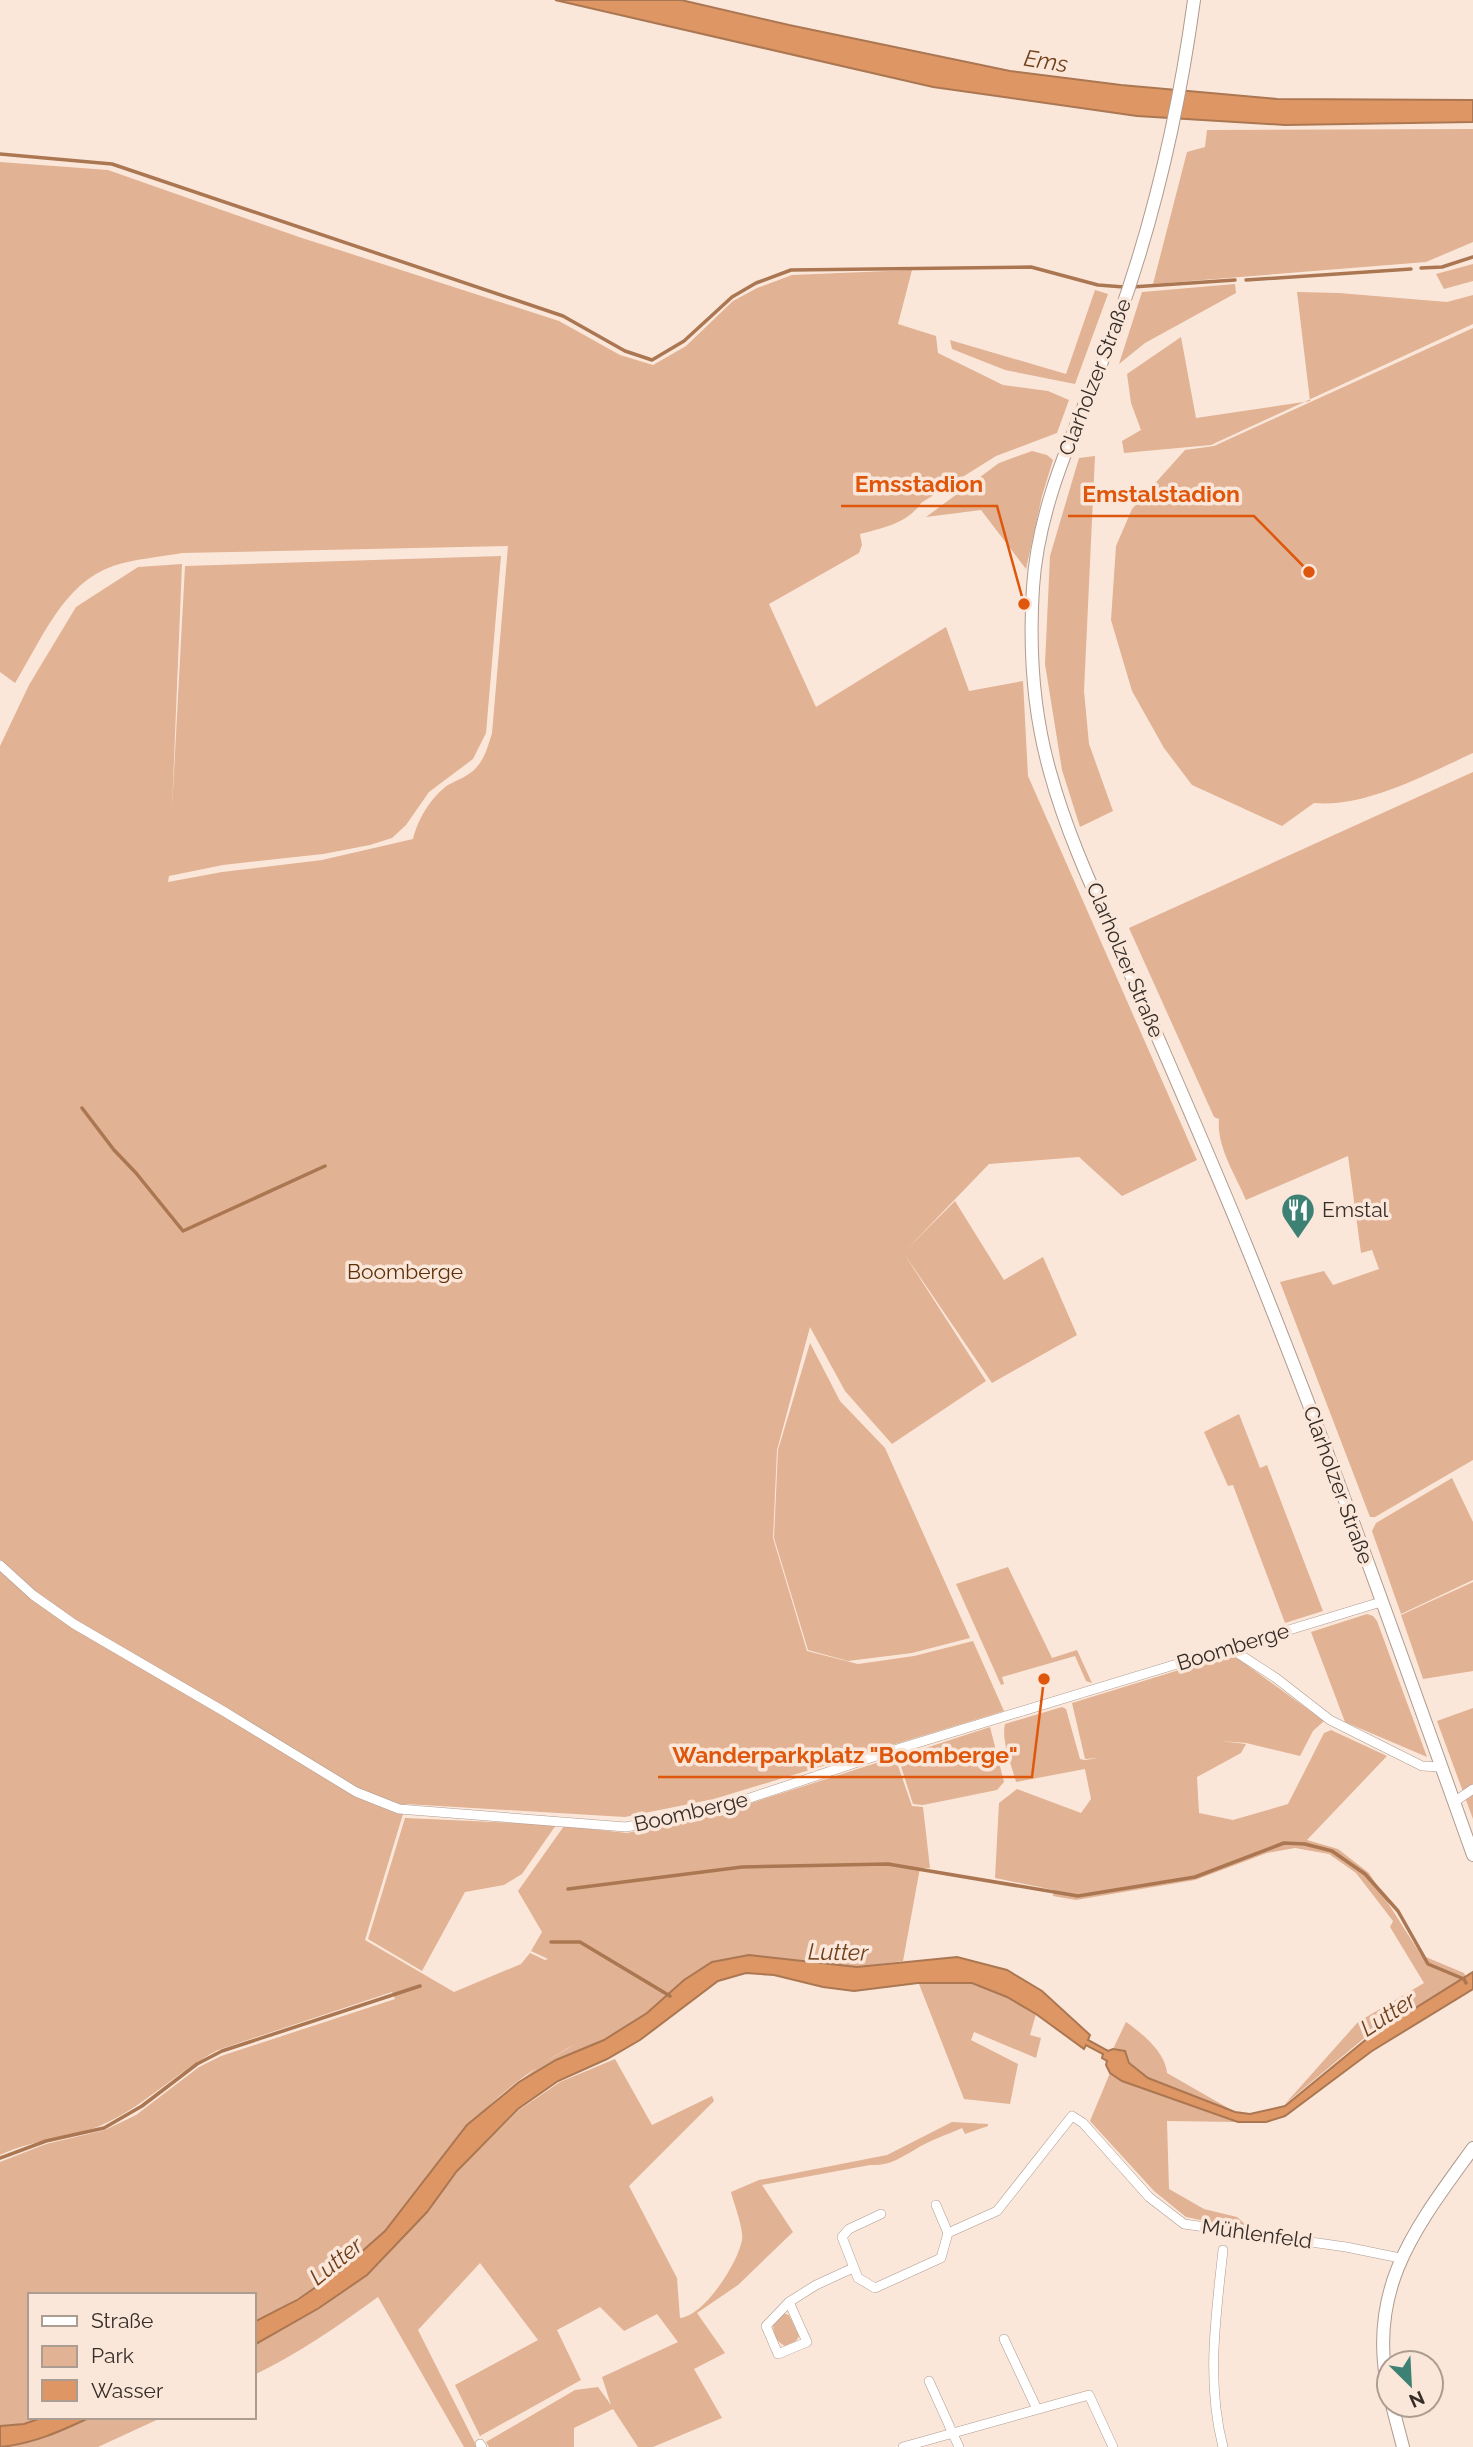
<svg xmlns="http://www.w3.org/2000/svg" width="1473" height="2447" viewBox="0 0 1473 2447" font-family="Raleway,sans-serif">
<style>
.green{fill:#e1b293}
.water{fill:#de9764;stroke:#ab7752;stroke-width:2}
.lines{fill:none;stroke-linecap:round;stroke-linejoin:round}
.stream{stroke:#ab7752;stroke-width:3.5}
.street-casing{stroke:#ae9b8f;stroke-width:10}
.secondary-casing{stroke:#ae9b8f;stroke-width:14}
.street{stroke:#fff;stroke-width:9}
.secondary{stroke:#fff;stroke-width:12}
.labels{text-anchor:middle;stroke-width:7;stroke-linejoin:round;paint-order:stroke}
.street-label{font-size:21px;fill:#352d28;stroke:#fbe7da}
.poi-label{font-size:21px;fill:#352d28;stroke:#fbe7da;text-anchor:start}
.park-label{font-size:21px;fill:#5f3008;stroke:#fbe7da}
.water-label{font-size:23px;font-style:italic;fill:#6f3f1a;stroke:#fbe7da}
.leader{fill:none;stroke:#df570d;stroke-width:2.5}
.callout-dot{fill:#df570d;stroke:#fbe7da;stroke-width:2.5}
.callout-label{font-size:23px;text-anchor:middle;font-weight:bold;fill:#df570d;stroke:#fbe7da;stroke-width:7;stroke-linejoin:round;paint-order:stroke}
</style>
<rect width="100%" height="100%" fill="#fbe7da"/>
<g class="green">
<path d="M 1473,129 L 1473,242 L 1426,262 L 1153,284 L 1187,152 L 1205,147 L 1207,130 Z"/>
<path d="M 0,162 L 108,170 L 299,237 L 559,321 L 620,355 L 653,365 L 686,346 L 733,301 L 757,288 L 792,275 L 912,270 L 898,324 L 936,336 L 938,353 L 1003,385 L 1048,391 L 1069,400 L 1057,433 L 996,456 L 921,503 C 908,523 883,528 860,534 L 862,545 L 859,553 L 769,604 L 816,707 L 946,627 L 969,691 L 1023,681 L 1028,776 L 1197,1160 L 1122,1196 L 1079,1157 L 989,1164 L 906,1250 L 955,1201 L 1004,1280 L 1043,1257 L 1077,1335 L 992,1383 L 903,1252 L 986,1381 L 892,1444 L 845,1391 L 810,1327 L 777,1450 L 773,1538 L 807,1651 L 858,1664 L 914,1656 L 973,1641 L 1004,1711 L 714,1799 L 625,1817 L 406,1804 L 365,1940 L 454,1992 L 521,1964 L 530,1953 L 545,1960 L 548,1959 L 531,1951 L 542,1932 L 518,1891 L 564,1826 L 627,1833 L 720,1813 L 895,1757 L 912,1806 L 923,1807 L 930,1868 L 920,1868 L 903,1961 L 857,1967 L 749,1955 L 712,1962 L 684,1980 L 647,2013 L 604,2040 L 556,2060 L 519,2082 L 540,2065 L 577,2043 C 521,2074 479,2109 440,2159 C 421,2183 406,2210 385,2231 C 347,2270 301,2298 254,2322 L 254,2295 L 30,2295 L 30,2417 L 44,2417 L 24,2424 L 0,2426 L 0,2162 L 46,2144 L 105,2130 L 136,2115 L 199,2067 L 221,2056 L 395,1999 L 392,1992 L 218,2050 C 177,2071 146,2105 104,2124 C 71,2139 33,2139 0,2155 L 0,746 L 29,685 L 76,607 L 138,567 L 182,564 L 172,809 L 185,566 L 501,556 L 486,733 L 473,759 L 429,792 L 406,825 L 392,838 L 370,845 L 323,854 L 223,865 L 169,876 L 168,882 L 222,872 L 322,860 L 413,839 C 418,819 431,797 448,785 C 457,780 469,776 476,768 C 485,758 488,746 492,733 L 508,546 L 182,553 C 159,557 135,559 113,566 C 63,583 41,641 15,683 L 0,672 Z"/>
<path d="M 1473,264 L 1473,281 L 1444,289 L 1436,274 Z"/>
<path d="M 1235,284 L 1236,293 L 1145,343 L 1119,364 L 1142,292 Z"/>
<path d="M 1095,290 L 1108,294 L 1075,384 L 1005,370 L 952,349 L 950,340 L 1066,374 Z"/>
<path d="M 1297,292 L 1339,293 L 1447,302 L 1473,295 L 1473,324 L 1211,445 L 1124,453 L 1122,441 L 1141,430 L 1131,403 L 1127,374 L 1181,337 L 1196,418 L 1310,401 Z"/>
<path d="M 1473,328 L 1473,753 C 1427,774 1365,808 1314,803 L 1282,826 L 1192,785 L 1164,748 L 1132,691 L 1111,620 L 1116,546 L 1132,509 L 1185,450 L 1214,446 Z"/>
<path d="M 1032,451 L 1047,455 L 1053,460 L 1042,496 L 1026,569 L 981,510 L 926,517 L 999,463 Z"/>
<path d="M 1095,456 L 1084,691 L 1089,744 L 1113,811 L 1080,827 L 1062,770 L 1045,664 L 1050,556 L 1079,458 Z"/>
<path d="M 1473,772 L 1473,1460 L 1375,1517 L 1370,1517 L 1280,1282 L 1324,1271 L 1333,1285 L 1379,1269 L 1372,1250 L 1361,1253 L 1348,1156 L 1246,1200 C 1236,1176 1216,1146 1219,1119 L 1214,1117 L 1129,928 Z"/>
<path d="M 810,1343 L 840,1401 L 885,1448 L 970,1638 L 912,1653 L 848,1661 L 808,1650 L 774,1538 L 778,1450 Z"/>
<path d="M 1239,1414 L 1260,1468 L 1267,1465 L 1323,1611 L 1285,1623 L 1233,1485 L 1228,1486 L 1204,1432 Z"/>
<path d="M 1452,1478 L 1473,1522 L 1473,1580 L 1401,1614 L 1372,1531 L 1376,1523 Z"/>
<path d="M 1008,1567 L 1052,1658 L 1077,1650 L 1092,1683 L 1086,1681 L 1075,1656 L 1002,1677 L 1004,1684 L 1001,1685 L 956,1584 Z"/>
<path d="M 1473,1582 L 1473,1671 L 1423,1679 L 1401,1615 Z"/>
<path d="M 1367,1614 L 1373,1616 L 1377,1621 L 1427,1757 L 1345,1722 L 1311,1632 Z"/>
<path d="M 1236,1657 L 1324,1721 L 1313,1731 L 1300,1756 L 1246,1743 L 1220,1741 L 1246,1744 L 1241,1753 L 1197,1777 L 1199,1813 L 1233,1820 L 1288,1804 L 1324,1733 L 1331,1730 L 1387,1756 L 1307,1840 L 1338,1849 L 1369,1873 L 1421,1955 L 1464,1973 L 1466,1977 L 1368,2035 L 1285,2104 L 1358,2022 L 1424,1983 L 1390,1927 L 1393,1921 L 1356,1873 L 1329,1854 L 1295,1848 L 1267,1853 L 1195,1880 L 1076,1900 L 1053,1896 L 1054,1890 L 995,1878 L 999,1803 L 1017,1789 L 1081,1813 L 1091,1799 L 1085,1769 L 1016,1782 C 1012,1765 1001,1742 1005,1724 L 1062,1707 L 1066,1709 L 1080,1759 L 1085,1760 L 1098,1758 L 1085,1759 L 1072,1703 L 1218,1658 Z"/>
<path d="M 1473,1708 L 1473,1819 L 1437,1721 Z"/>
<path d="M 990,1727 L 1004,1782 L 997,1790 L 923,1805 L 913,1804 L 898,1757 Z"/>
<path d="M 405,1818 L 556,1825 L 522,1874 L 504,1885 L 465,1892 L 422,1971 L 368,1939 Z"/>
<path d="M 972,1983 L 1007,1997 L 1036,2014 L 1030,2035 L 1041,2038 L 1036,2058 L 974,2032 L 971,2040 L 1018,2064 L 1010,2104 L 964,2099 L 919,1984 Z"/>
<path d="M 1126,2022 C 1142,2033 1166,2053 1167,2073 L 1235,2112 L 1148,2078 L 1129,2063 L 1125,2051 L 1113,2049 Z"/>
<path d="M 615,2059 L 652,2125 L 712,2096 L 714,2101 L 629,2186 L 677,2278 L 680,2318 C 704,2316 738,2263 742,2240 C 744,2229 734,2204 731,2192 L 759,2180 L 887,2155 L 952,2122 L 988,2124 L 988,2126 L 965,2134 L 962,2128 C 947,2135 930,2140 916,2149 C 900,2158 890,2166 870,2165 L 762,2185 L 793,2232 L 738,2285 L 697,2313 L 725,2353 L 694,2369 L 722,2418 L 653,2447 L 638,2447 L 613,2409 L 574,2428 L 574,2447 L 489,2447 L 486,2442 L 575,2390 L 598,2387 L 611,2405 L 602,2377 L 678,2342 L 657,2314 L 624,2331 L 600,2307 L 557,2330 L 581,2380 L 480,2436 L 455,2385 L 538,2340 L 480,2263 L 418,2330 L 477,2447 L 464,2447 L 378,2297 C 338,2326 298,2354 254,2375 L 254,2345 L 367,2275 L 427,2212 L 462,2166 L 519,2110 L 560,2082 Z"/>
<path d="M 1110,2073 L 1122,2081 L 1238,2122 L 1167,2121 L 1169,2189 L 1204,2209 L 1237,2217 L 1247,2226 L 1224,2225 L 1186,2217 L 1154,2191 L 1090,2121 Z"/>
<path d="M 782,2313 L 789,2315 L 799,2336 L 796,2341 L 785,2346 C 775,2341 773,2333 773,2322 Z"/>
<path d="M 91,2417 L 163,2417 L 98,2447 L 0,2447 C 33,2444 61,2431 91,2417 Z"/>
</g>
<g class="water">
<path d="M 555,0 L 681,0 L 789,25 L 1010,71 L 1121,85 L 1277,99 L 1473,100 L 1473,122 L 1285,125 L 1137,116 L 933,87 Z"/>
<path d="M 749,1955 L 857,1967 L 957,1957 L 1007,1970 L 1042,1991 L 1090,2035 L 1088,2040 L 1108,2051 L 1113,2049 L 1125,2051 L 1129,2063 L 1148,2078 L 1235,2112 L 1250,2114 L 1285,2106 L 1369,2037 L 1473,1972 L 1473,1989 L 1372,2051 L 1285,2116 L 1266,2122 L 1238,2122 L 1122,2081 L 1110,2073 L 1106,2065 L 1107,2061 L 1102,2058 L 1103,2054 L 1086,2045 L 1084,2049 L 1036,2014 L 1007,1997 L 972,1983 L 918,1983 L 854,1991 L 823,1987 L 774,1975 L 746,1973 L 718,1981 L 640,2040 L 607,2059 L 558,2081 L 518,2109 L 457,2171 L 427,2212 L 367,2275 L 319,2308 L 254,2345 L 254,2322 L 297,2300 L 341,2270 L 385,2231 L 467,2125 L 519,2082 L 556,2060 L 604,2040 L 647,2013 L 684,1980 L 712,1962 Z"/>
<path d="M 44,2417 L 91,2417 C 61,2431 33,2444 0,2447 L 0,2426 L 24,2424 Z"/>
</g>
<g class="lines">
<g class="stream">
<path d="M 0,154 L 112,164 L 563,316 L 625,351 L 652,360 L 684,341 L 732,297 L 756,283 L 791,270 L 1031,267 L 1098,285 L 1124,287"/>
<path d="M 1421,268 L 1442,267 L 1473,257"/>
<path d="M 1246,280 L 1411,269"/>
<path d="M 1132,287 L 1235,280"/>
<path d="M 82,1108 L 114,1150 L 136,1173 L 183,1231 L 325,1166"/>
<path d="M 568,1889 L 742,1867 L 888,1864 L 1078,1896 L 1195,1877 L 1284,1843 L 1305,1844 L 1332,1851 L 1365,1874 L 1398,1911 L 1428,1964 L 1464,1979 L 1466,1983"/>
<path d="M 551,1942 L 580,1942 L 670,1996"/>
<path d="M 0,2158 L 46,2141 L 104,2128 L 142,2106 L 197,2064 L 222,2051 L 420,1986"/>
</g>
<g class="street-casing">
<g id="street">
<path d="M 0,1565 L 33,1595 L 74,1624 L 225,1712 L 356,1792 L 399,1809 L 626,1827 L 717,1809 L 894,1750 L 1381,1602"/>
<path d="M 1236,1647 L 1239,1654 L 1276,1678 L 1330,1720 L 1422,1766 L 1441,1767"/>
<path d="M 1454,1802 L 1473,1789"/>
<path d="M 936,2205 L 948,2233"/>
<path d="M 881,2214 L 849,2229 L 842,2237 L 858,2278 L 875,2288 L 941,2258 L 948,2233 L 997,2211 L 1072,2116 L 1083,2123 L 1149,2197 L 1184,2224 L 1346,2247 L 1400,2258"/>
<path d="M 789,2302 L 766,2326 L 778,2354 L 807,2342 L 789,2302 L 816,2285 L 853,2268"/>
<path d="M 1004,2339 L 1037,2409"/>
<path d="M 929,2381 L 959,2447"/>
<path d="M 480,2444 L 482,2447"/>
<path d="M 903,2447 L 1089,2395 L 1113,2447"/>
<path d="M 1223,2447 C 1206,2381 1216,2316 1223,2250"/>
</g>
</g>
<g class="secondary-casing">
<g id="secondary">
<path d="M 1194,0 C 1179,111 1154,220 1116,325 C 1085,411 1039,494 1033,587 C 1029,649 1033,712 1050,772 C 1069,842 1102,908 1130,973 C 1169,1064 1209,1154 1246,1245 C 1328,1446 1400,1651 1473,1855"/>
<path d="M 1389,2394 C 1365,2289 1416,2227 1473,2148"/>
<path d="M 1392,2405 L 1403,2447"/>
</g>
</g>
<use href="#street" class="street"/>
<use href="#secondary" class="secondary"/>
</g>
<defs>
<g id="restaurant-pin" transform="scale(1.75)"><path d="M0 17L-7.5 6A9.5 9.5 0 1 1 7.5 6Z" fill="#3d8174" stroke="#fbe7da"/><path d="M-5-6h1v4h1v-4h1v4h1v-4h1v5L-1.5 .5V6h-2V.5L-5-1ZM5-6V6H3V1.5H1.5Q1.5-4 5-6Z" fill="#fff"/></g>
</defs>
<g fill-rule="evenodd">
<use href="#restaurant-pin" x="1298" y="1210"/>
</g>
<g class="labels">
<g class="street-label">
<text transform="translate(1095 377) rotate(-69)" y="7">Clarholzer Straße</text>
<text transform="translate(1125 960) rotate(67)" y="7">Clarholzer Straße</text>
<text transform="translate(1338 1485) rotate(70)" y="7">Clarholzer Straße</text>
<text transform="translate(1233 1647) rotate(-17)" y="7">Boomberge</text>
<text transform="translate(691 1812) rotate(-13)" y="7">Boomberge</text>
<text transform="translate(1257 2234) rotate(8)" y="7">Mühlenfeld</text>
</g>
<g class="poi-label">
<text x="1322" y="1217">Emstal</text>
</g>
<g class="park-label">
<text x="405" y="1279">Boomberge</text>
</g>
<g class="water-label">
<text transform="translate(1046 61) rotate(9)" y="8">Ems</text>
<text transform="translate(838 1952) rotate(1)" y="8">Lutter</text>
<text transform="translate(1388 2014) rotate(-33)" y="8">Lutter</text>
<text transform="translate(336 2261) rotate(-39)" y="8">Lutter</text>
</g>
</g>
<path class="leader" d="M1024 604L997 506H841M1309 572L1254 516H1068M1044 1679L1032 1777H658"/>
<g class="callout-dot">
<circle cx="1024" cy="604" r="7"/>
<circle cx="1309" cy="572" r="7"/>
<circle cx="1044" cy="1679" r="7"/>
</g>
<g class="callout-label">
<text x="919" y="492">Emsstadion</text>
<text x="1161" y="502">Emstalstadion</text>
<text x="845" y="1763">Wanderparkplatz "Boomberge"</text>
</g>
<rect x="28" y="2293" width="228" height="126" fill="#fbe7da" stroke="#ac9d93" stroke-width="2"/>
<rect x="42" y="2316" width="35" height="10" fill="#ffffff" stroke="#ac9d93" stroke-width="2"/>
<text x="91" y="2328" font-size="21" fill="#352d28">Straße</text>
<rect x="42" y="2346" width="35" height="21" fill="#e1b293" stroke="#ac9d93" stroke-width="2"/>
<text x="91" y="2363" font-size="21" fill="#352d28">Park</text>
<rect x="42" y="2380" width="35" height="21" fill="#de9764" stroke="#ac9d93" stroke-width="2"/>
<text x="91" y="2398" font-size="21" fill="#352d28">Wasser</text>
<g transform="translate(1410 2384) rotate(156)"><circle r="33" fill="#fbe7da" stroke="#ac9d93" stroke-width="2"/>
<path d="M0-5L12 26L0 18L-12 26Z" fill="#3d8174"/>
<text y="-10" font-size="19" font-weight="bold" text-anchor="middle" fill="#352d28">N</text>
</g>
</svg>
